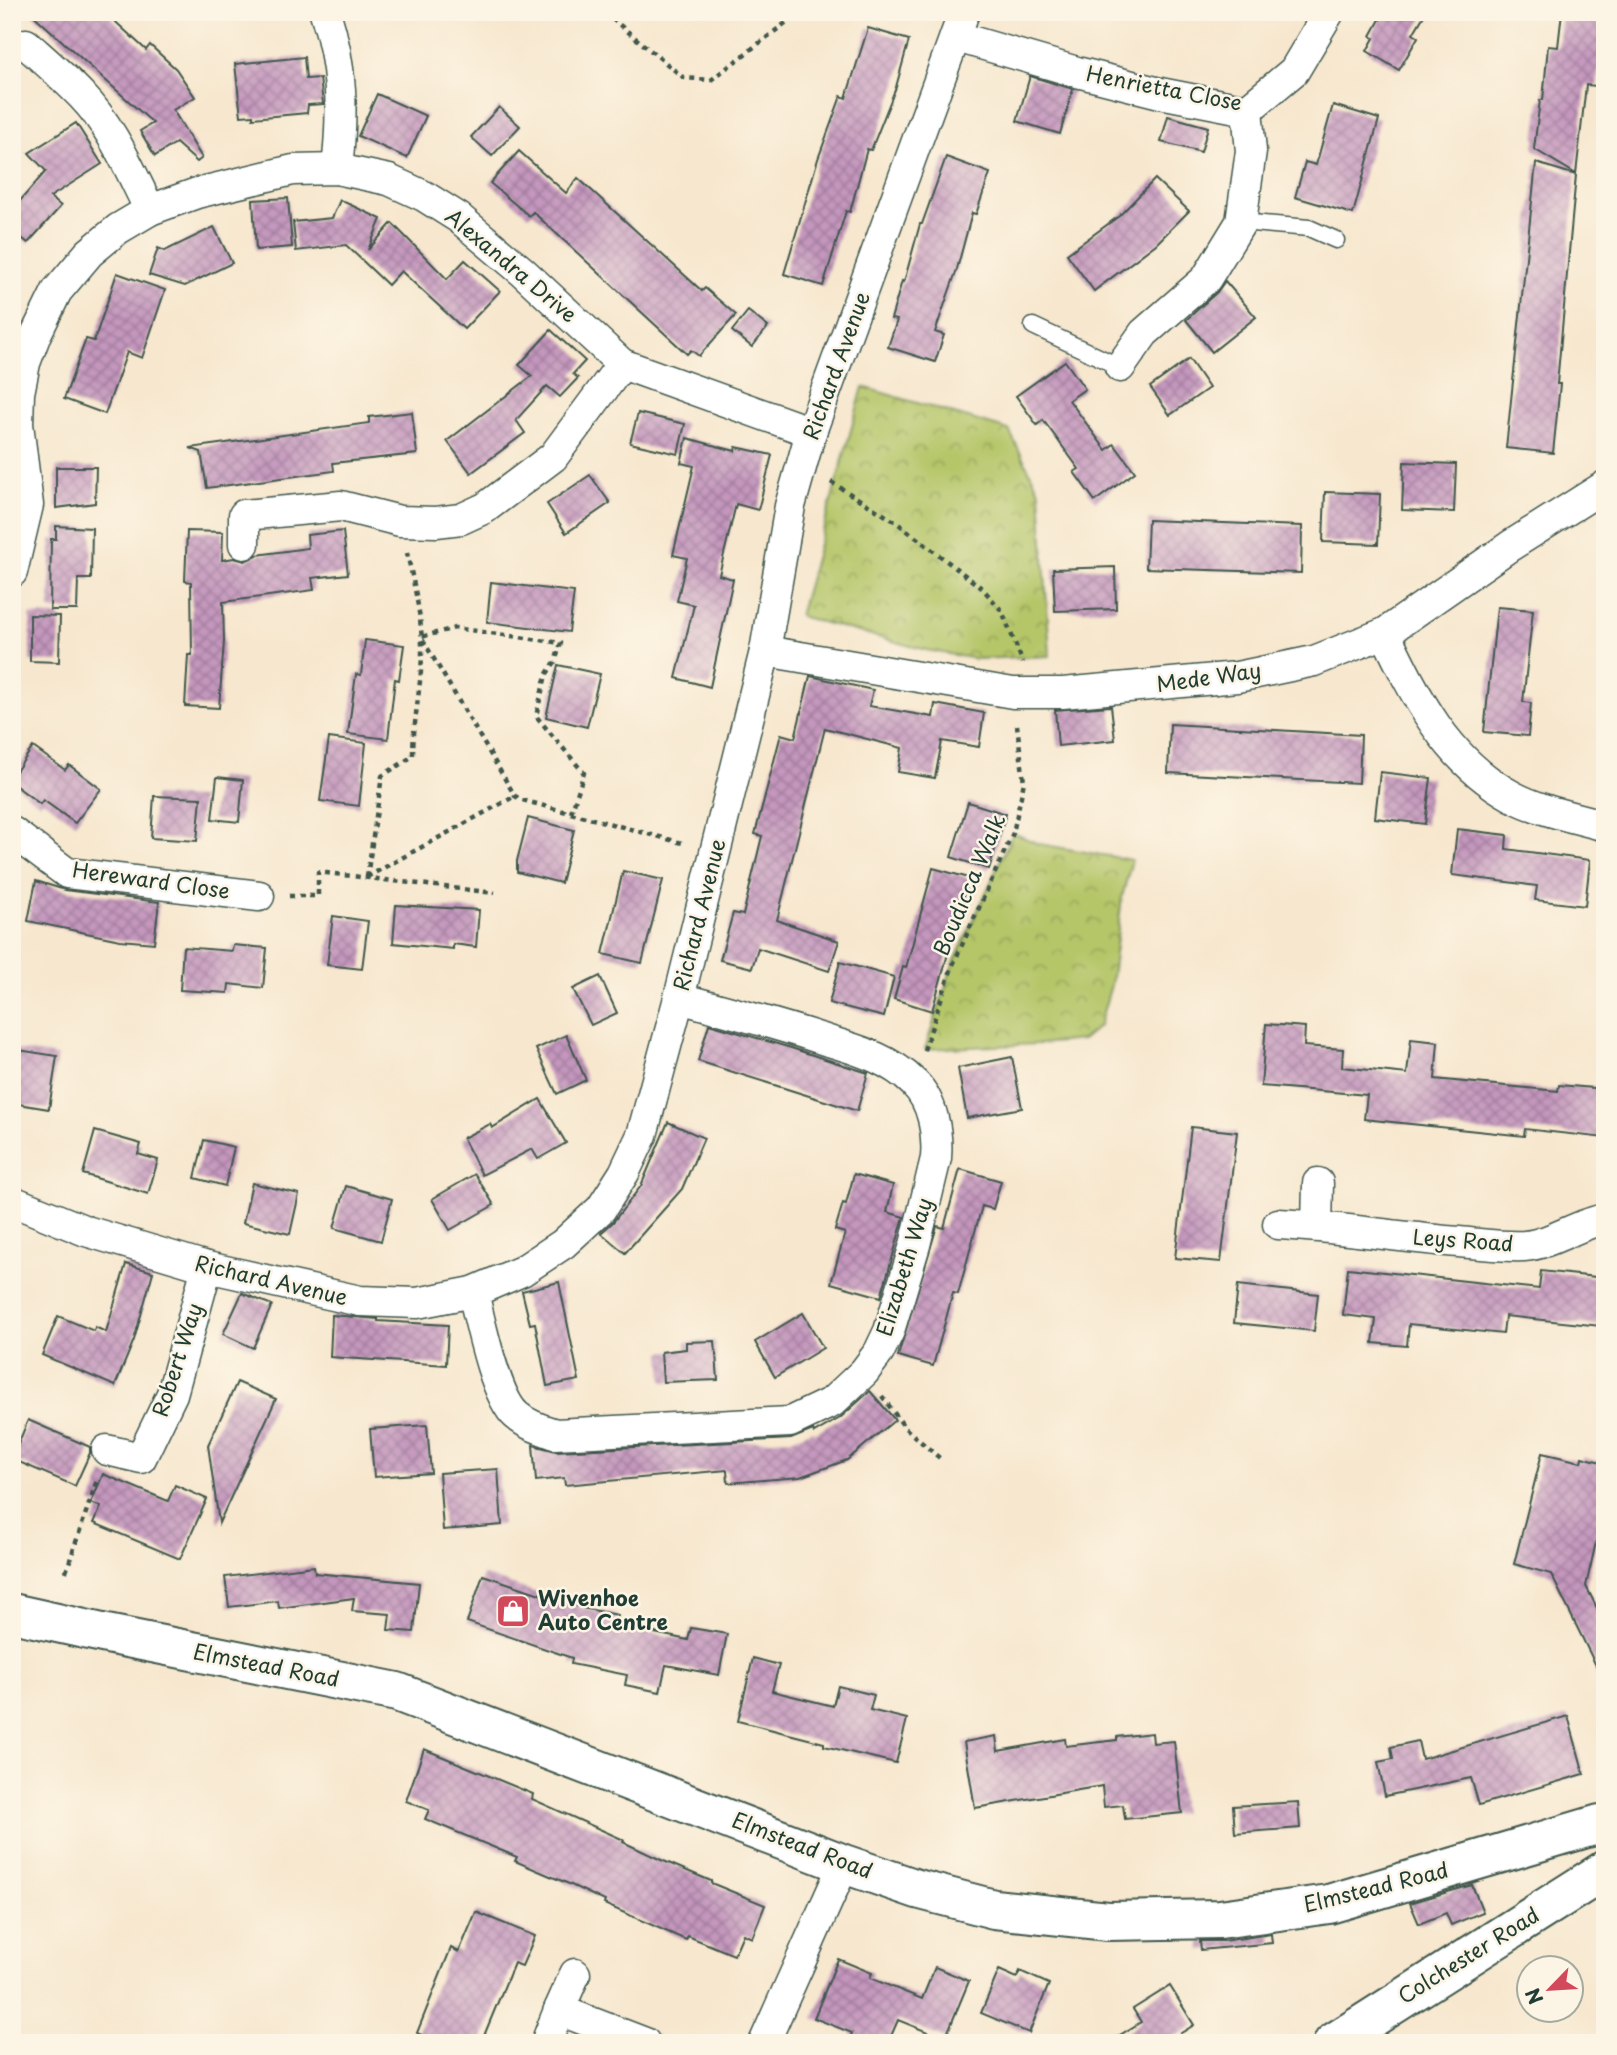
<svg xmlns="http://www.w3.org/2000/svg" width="1617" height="2055" viewBox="0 0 1617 2055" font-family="'Playpen Sans',sans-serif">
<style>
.park{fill:url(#park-crowns);stroke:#6a824e;stroke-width:2}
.building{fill:url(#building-cross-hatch)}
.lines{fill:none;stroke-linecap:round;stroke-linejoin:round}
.lane-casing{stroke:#3f564b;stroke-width:19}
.street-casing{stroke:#3f564b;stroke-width:33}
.secondary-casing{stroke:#3f564b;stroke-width:42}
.path{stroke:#3f564b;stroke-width:4.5;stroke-dasharray:5 5;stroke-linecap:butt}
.lane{stroke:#fff;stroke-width:16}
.street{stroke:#fff;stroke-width:30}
.secondary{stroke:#fff;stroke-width:38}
.labels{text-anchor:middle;stroke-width:5;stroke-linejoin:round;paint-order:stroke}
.street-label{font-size:21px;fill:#1f3d34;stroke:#fcf5e5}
.poi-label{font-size:21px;font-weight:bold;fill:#1f3d34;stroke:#fcf5e5;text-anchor:start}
</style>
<defs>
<pattern id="park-crowns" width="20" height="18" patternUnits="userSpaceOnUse" patternTransform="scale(1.75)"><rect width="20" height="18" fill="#b5c669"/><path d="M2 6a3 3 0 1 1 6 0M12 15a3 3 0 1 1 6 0" fill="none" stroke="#93a257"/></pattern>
<pattern id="building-cross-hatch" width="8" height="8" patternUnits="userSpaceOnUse" patternTransform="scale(1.75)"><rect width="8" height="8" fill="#c597be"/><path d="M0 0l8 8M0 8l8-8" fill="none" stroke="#9f7c9b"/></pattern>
</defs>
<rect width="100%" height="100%" fill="#fcf5e5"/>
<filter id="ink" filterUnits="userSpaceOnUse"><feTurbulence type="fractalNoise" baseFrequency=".0143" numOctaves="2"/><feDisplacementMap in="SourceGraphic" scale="14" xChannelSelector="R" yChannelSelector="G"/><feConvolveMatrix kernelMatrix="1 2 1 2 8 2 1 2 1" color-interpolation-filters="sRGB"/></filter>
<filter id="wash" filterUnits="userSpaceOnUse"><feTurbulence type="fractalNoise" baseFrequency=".00686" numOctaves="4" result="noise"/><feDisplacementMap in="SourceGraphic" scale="28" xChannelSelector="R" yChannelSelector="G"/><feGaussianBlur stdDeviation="1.57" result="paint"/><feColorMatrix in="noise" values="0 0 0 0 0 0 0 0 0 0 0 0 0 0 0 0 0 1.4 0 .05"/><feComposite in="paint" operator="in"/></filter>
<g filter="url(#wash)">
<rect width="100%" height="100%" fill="#f7e7ce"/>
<g class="park">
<path d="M 863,387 L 1009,430 L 1040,492 L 1050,656 L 976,659 L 926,650 L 799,616 Z"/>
<path d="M 1013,833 L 1039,844 L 1132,860 L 1122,897 L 1111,985 L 1099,1026 L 1082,1040 L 1040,1044 L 925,1049 L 952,967 Z"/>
</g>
<g id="blocks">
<g class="building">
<path d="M 30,12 L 105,12 L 146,50 L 150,45 L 176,69 L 195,97 L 173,110 L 202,158 L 197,162 L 176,143 L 155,156 L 140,131 L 153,123 Z"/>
<path d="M 1384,12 L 1426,12 L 1413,34 L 1418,37 L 1399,70 L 1367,51 L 1374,38 L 1371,36 Z"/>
<path d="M 1562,12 L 1605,12 L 1597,86 L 1586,85 L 1576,174 L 1534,149 L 1540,100 L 1543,100 L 1548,46 L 1558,47 Z"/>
<path d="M 868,28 L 909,40 L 896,87 L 871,150 L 867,149 L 850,212 L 846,211 L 823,286 L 784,274 L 818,159 L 841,96 L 846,98 Z"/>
<path d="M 304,57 L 306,79 L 320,78 L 323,104 L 308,105 L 307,113 L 253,118 L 253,115 L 241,116 L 235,64 Z"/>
<path d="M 1030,76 L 1073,89 L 1060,134 L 1017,121 Z"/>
<path d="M 377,94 L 426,116 L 407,158 L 358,136 Z"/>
<path d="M 1333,105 L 1379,119 L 1353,214 L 1295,197 L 1305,162 L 1316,165 Z"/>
<path d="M 499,107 L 520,126 L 492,156 L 471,137 Z"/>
<path d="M 1168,116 L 1208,127 L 1201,152 L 1161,142 Z"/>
<path d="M 76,123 L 102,164 L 50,197 L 61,206 L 28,243 L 12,230 L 12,210 L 46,171 L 29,153 Z"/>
<path d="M 519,151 L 566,193 L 578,178 L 702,291 L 705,288 L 736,315 L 699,356 L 691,350 L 687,354 L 533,212 L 529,216 L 490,183 Z"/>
<path d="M 946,157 L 990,173 L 976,214 L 972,213 L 957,269 L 935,332 L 944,335 L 935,362 L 888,347 L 897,320 L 891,319 L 902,281 L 904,282 L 920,224 L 922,224 Z"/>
<path d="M 1536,163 L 1576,175 L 1557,384 L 1560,384 L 1553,453 L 1506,448 Z"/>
<path d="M 1155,179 L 1189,211 L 1156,244 L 1094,291 L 1067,254 L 1119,216 Z"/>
<path d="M 288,198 L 292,247 L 256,250 L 253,200 Z"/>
<path d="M 340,200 L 381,219 L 368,250 L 392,223 L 447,279 L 465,260 L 500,291 L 464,329 L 401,271 L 388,285 L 346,245 L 296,251 L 293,222 L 332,218 Z"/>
<path d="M 214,227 L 232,263 L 185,286 L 149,275 L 158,248 L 165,251 Z"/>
<path d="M 117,273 L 165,290 L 142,358 L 127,352 L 105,414 L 64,399 L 86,339 L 94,341 Z"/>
<path d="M 1225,281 L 1256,317 L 1212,352 L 1186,320 L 1217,292 Z"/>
<path d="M 748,311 L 768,327 L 752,347 L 732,331 Z"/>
<path d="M 551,330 L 585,361 L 573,374 L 578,378 L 560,397 L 547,386 L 516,420 L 525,433 L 471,473 L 447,441 L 532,376 L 519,365 Z"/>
<path d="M 1189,359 L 1209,388 L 1170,415 L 1150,387 Z"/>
<path d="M 1065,361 L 1085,389 L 1069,400 L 1106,450 L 1114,444 L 1135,472 L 1095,501 L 1074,472 L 1079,469 L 1043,420 L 1037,425 L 1016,396 Z"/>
<path d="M 412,412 L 417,454 L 333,463 L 334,471 L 207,488 L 201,452 L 190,448 L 369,423 L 369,417 Z"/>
<path d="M 638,413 L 685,424 L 678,454 L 630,443 Z"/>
<path d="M 687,438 L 735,451 L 736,447 L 772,455 L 758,510 L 736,504 L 719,575 L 733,579 L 710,687 L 676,678 L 694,605 L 677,601 L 687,558 L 673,555 L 694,466 L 681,463 Z"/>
<path d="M 1404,462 L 1456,464 L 1454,512 L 1402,510 Z"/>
<path d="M 56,467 L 96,467 L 95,503 L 56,508 Z"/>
<path d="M 590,475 L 610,503 L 566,533 L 547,504 Z"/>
<path d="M 1325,492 L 1380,494 L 1378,544 L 1323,542 Z"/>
<path d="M 1148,520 L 1302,526 L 1301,573 L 1146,568 Z"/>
<path d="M 56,526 L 92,528 L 91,579 L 78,579 L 77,610 L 50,610 L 51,539 L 56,539 Z"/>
<path d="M 187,531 L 223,532 L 222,560 L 234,558 L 245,561 L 257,555 L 308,548 L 307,535 L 343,531 L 348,574 L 312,578 L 314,590 L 223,602 L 224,641 L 219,708 L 185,706 L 188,655 L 192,655 L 191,582 L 185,581 Z"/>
<path d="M 1115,567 L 1116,609 L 1055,611 L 1053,569 Z"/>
<path d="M 491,582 L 574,592 L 569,632 L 487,622 Z"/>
<path d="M 1497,607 L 1533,610 L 1523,702 L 1531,703 L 1528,736 L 1484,732 Z"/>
<path d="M 30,615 L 60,616 L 59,662 L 30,661 Z"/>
<path d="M 365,640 L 404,645 L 399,680 L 395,679 L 388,739 L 348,734 L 356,674 L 361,675 Z"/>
<path d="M 558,665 L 600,674 L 587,727 L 546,717 Z"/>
<path d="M 810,676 L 873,690 L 869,706 L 933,717 L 935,704 L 984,713 L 979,747 L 942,741 L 935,778 L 898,772 L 902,748 L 825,728 L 777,920 L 839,941 L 829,971 L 758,948 L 752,968 L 720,960 L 733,913 L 743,915 L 762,836 L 755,834 L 781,734 L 795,738 Z"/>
<path d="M 1111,706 L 1115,740 L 1058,746 L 1055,710 Z"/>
<path d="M 1170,724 L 1361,735 L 1359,783 L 1168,773 Z"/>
<path d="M 329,738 L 366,743 L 359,806 L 320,801 Z"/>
<path d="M 33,747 L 65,770 L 69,765 L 101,789 L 75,823 L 43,800 L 40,804 L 12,783 L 12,777 Z"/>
<path d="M 1380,772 L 1431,778 L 1425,824 L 1375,818 Z"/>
<path d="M 217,777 L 243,780 L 239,822 L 212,819 Z"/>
<path d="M 154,796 L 201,798 L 197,841 L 151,838 Z"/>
<path d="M 968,802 L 1006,814 L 989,869 L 951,857 Z"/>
<path d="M 528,818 L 574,830 L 561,883 L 517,872 L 517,861 Z"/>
<path d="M 1457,829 L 1507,835 L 1506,849 L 1590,860 L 1585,906 L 1535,900 L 1537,886 L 1452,875 Z"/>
<path d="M 933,868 L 969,878 L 932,1011 L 894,999 L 903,967 L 906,968 Z"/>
<path d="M 623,871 L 663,880 L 642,963 L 603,954 Z"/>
<path d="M 36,881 L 65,890 L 159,902 L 154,943 L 120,940 L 28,921 Z"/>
<path d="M 396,905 L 479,910 L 476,947 L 453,944 L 453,949 L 393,943 Z"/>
<path d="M 333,916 L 368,921 L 362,969 L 327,965 Z"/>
<path d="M 233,945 L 267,948 L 263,988 L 229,984 L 228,993 L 180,990 L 183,947 L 232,951 Z"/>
<path d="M 840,962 L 894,977 L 884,1017 L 829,1003 Z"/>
<path d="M 600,976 L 617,1013 L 591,1025 L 573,989 Z"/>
<path d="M 709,1024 L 791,1048 L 868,1073 L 857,1111 L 698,1061 Z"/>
<path d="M 1266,1024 L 1305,1027 L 1304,1046 L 1343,1049 L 1342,1067 L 1407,1074 L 1411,1039 L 1438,1042 L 1435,1079 L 1558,1091 L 1559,1085 L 1605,1089 L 1605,1138 L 1525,1129 L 1524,1136 L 1364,1119 L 1367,1095 L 1261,1086 Z"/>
<path d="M 566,1035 L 586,1080 L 557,1094 L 536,1049 Z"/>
<path d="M 12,1049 L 57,1056 L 49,1109 L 12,1103 Z"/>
<path d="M 1012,1057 L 1022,1108 L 967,1118 L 958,1068 Z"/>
<path d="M 540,1099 L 566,1143 L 538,1159 L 532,1149 L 482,1175 L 463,1138 L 490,1124 L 492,1128 Z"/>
<path d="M 668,1122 L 704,1138 L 682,1189 L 625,1253 L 601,1233 L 613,1222 L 641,1186 Z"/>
<path d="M 1191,1127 L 1237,1132 L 1221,1262 L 1175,1258 Z"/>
<path d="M 95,1131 L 141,1144 L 138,1154 L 158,1160 L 148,1194 L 83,1174 Z"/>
<path d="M 204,1140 L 234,1147 L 225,1186 L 195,1178 Z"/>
<path d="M 960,1169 L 1001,1181 L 993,1209 L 982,1206 L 958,1294 L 953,1293 L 933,1366 L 898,1356 L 937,1226 L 944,1228 Z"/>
<path d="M 475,1174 L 494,1205 L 450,1230 L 432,1199 Z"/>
<path d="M 854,1174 L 893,1185 L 887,1212 L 904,1217 L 881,1297 L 831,1283 L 845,1233 L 835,1230 L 843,1203 L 846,1204 Z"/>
<path d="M 252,1183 L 299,1194 L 290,1234 L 243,1223 Z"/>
<path d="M 346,1186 L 392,1199 L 381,1241 L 334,1228 Z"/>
<path d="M 126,1264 L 153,1272 L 134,1340 L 115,1386 L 42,1355 L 58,1316 L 94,1331 L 95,1327 L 106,1332 Z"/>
<path d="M 1348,1268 L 1539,1289 L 1541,1271 L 1605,1278 L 1601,1326 L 1505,1316 L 1503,1334 L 1409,1324 L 1407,1346 L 1373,1343 L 1376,1319 L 1343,1315 Z"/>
<path d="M 559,1282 L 579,1380 L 547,1386 L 535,1323 L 530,1324 L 522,1291 Z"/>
<path d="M 1238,1285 L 1318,1294 L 1314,1331 L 1234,1323 Z"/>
<path d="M 242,1293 L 272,1305 L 253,1348 L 223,1334 Z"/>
<path d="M 803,1313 L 823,1348 L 775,1377 L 755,1342 Z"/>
<path d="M 332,1315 L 378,1319 L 378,1321 L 448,1325 L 446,1365 L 330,1357 Z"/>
<path d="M 715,1341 L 718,1380 L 663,1382 L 661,1352 L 686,1349 L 686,1342 Z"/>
<path d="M 237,1382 L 276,1399 L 219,1523 L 208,1445 Z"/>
<path d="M 870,1391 L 895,1420 L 847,1460 L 800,1477 L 728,1483 L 727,1470 L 565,1485 L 564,1478 L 536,1481 L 533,1445 L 556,1451 L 791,1439 L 813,1430 L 814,1433 L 840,1418 Z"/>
<path d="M 28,1420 L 90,1447 L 90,1453 L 75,1486 L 12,1459 Z"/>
<path d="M 427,1425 L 431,1473 L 374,1477 L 370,1429 Z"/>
<path d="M 1542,1453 L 1581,1462 L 1582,1457 L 1605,1463 L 1605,1503 L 1586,1586 L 1605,1624 L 1605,1684 L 1551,1574 L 1514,1564 Z"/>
<path d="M 498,1469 L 502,1525 L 443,1530 L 439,1473 Z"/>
<path d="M 103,1474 L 168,1501 L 175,1485 L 207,1499 L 180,1559 L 94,1523 L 101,1507 L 91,1503 Z"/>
<path d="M 314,1566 L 315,1573 L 419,1583 L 414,1632 L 388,1630 L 390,1614 L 352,1611 L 354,1598 L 279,1608 L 278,1601 L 229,1607 L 225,1577 Z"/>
<path d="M 483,1575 L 582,1608 L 618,1615 L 616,1625 L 688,1640 L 691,1628 L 727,1634 L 719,1675 L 666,1665 L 660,1692 L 625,1685 L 627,1675 L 571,1664 L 572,1658 L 467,1622 Z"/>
<path d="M 753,1658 L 779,1665 L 772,1691 L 833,1706 L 838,1686 L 874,1695 L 870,1710 L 907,1719 L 896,1763 L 824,1746 L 824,1743 L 738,1721 Z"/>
<path d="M 1568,1716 L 1584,1774 L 1479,1805 L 1471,1778 L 1385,1796 L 1378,1762 L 1393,1759 L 1391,1747 L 1418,1741 L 1422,1759 Z"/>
<path d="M 1152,1733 L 1153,1743 L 1174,1741 L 1182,1813 L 1125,1819 L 1123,1805 L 1104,1807 L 1102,1786 L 975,1808 L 964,1742 L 996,1736 L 998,1751 L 1065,1739 L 1066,1746 L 1117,1740 L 1117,1737 Z"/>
<path d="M 424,1749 L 533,1794 L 532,1799 L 624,1840 L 623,1842 L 659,1859 L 711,1881 L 711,1883 L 765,1905 L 752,1938 L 743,1934 L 734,1955 L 688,1936 L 686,1940 L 604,1904 L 605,1901 L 569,1884 L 515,1861 L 517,1857 L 425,1819 L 429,1810 L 406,1801 Z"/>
<path d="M 1298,1802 L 1300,1828 L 1235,1833 L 1233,1806 Z"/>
<path d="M 1472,1885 L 1483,1912 L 1451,1925 L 1446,1913 L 1419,1924 L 1410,1903 Z"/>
<path d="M 476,1912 L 535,1936 L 522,1966 L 514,1963 L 481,2043 L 439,2043 L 417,2033 L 451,1948 L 459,1952 Z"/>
<path d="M 1271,1934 L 1272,1943 L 1201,1950 L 1200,1941 L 1223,1941 Z"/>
<path d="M 838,1959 L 872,1973 L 870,1978 L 922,1999 L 935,1967 L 969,1981 L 945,2039 L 898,2020 L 888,2043 L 848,2043 L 852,2033 L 814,2018 Z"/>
<path d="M 999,1970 L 1017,1978 L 1020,1971 L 1049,1984 L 1029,2033 L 981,2013 Z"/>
<path d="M 1170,1986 L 1194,2025 L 1165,2043 L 1107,2043 L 1141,2022 L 1133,2009 Z"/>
</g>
</g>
</g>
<g filter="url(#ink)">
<use href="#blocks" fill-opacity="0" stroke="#3f564b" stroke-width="2"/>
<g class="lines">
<g class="lane-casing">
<g id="lane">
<path d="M 1241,222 L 1309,228 L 1336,240"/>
<path d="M 1033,326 L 1120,367"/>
</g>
</g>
<g class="street-casing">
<g id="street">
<path d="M 325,12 C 343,67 343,112 337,169"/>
<path d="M 957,37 L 1077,72 L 1160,93 L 1247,110 L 1294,71 L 1329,12"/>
<path d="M 26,44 C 45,61 65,78 82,96 C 113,128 130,171 150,210"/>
<path d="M 1120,367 L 1144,333 L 1206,279 L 1241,222 L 1251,151 L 1247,110"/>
<path d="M 244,544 L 244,515 L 341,506 L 400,521 L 436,522 L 461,519 L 485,508 L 553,457 L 622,364"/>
<path d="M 12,572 L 28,505 L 18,424 L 19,393 L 25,363 L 36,334 L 57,291 L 89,253 L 118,229 L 150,210 L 197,193 L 293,170 L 337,169 L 389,180 L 424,196 L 459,218 L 523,272 L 622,364 L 811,432"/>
<path d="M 1385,633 C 1416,697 1446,760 1512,796 C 1540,811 1574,817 1605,826"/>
<path d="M 765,651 L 1013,693 L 1063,693 L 1237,677 L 1314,661 L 1385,633 L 1510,546 L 1605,486"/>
<path d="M 12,832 L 67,873 L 259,896"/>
<path d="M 12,1201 L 86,1231 L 207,1267 L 360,1301 L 417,1303 L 473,1292 L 522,1271 L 563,1244 L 601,1209 L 624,1173 L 642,1135 L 679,998 L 765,651 L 790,506 L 811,432 L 964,12"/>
<path d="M 1278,1224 C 1338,1227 1399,1237 1459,1242 C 1480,1244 1502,1247 1524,1246 C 1552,1244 1577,1224 1605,1219"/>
<path d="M 1317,1226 L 1318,1183"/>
<path d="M 473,1292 C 480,1321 495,1396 516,1415 C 527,1425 541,1429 555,1434 L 790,1422 L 832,1402 L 864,1372 L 879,1352 L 889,1331 L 915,1245 L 936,1158 C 938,1133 933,1101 914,1083 C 886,1055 849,1048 813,1036 C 769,1022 724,1010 679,998"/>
<path d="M 107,1450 L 141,1458 L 172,1394 L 207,1267"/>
<path d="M 559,2010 L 575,1974"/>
<path d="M 546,2043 L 559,2010 L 645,2043"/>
<path d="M 764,2043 L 844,1864"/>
</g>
</g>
<g class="secondary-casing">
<g id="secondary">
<path d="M 12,1613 L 107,1634 L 397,1692 L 844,1864 L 917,1889 L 994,1909 L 1108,1921 L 1220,1919 L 1329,1904 L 1600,1824 L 1605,1827"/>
<path d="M 1333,2043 L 1605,1870"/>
</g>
</g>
<g class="path">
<path d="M 604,12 L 684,78 L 711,80 L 800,12"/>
<path d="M 831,482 L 896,522 L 983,589 L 1002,611 L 1023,663"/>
<path d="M 571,813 L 584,773 L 536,716 L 546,675 L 555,662 L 561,643 L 455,628 L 421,637 L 515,796 L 522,800 L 686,844"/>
<path d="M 367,877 L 382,776 L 413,756 C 413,722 421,688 422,654 C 423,621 414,585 407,553"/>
<path d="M 367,877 L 515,796"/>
<path d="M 289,896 L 318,896 L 318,872 L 495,893"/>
<path d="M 924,1050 L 952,967 L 1013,833 L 1024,782 L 1017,725"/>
<path d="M 882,1396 L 905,1428 L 943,1461"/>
<path d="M 66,1572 L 97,1480"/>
</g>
<use href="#lane" class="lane"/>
<use href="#street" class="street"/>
<use href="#secondary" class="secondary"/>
</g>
</g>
<defs>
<g id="shop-square" transform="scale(1.75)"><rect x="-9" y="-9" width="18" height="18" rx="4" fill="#d1495b" stroke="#fcf5e5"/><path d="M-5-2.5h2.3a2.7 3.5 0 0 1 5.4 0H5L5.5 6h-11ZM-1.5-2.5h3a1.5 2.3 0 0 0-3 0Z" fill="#fff"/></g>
</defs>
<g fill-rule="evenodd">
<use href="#shop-square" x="513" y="1611"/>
</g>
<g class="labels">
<g class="street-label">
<text transform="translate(1164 89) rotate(11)" y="7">Henrietta Close</text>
<text transform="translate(511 266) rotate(40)" y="7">Alexandra Drive</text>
<text transform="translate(837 366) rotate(-70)" y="7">Richard Avenue</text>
<text transform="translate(1209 678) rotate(-8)" y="7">Mede Way</text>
<text transform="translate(151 881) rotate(8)" y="7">Hereward Close</text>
<text transform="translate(970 885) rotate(-67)" y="7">Boudicca Walk</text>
<text transform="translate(700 915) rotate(-76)" y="7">Richard Avenue</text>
<text transform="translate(1463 1241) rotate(4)" y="7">Leys Road</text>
<text transform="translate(905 1267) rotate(-73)" y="7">Elizabeth Way</text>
<text transform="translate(271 1281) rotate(13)" y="7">Richard Avenue</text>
<text transform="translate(178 1360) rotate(-72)" y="7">Robert Way</text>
<text transform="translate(266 1666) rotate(11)" y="7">Elmstead Road</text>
<text transform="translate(802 1846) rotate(21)" y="7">Elmstead Road</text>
<text transform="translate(1376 1888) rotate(-14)" y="7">Elmstead Road</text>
<text transform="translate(1469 1956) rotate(-32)" y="7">Colchester Road</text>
</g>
<g class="poi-label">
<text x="538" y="1606">Wivenhoe<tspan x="538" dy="24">Auto Centre</tspan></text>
</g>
</g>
<rect width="1617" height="2055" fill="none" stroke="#fcf5e5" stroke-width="42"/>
<g transform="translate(1550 1989) rotate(245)"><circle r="33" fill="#fcf5e5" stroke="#a4ab9e" stroke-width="2"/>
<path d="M0-5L12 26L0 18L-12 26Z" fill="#d1495b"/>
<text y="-10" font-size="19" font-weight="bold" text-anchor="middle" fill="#1f3d34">N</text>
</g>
</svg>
